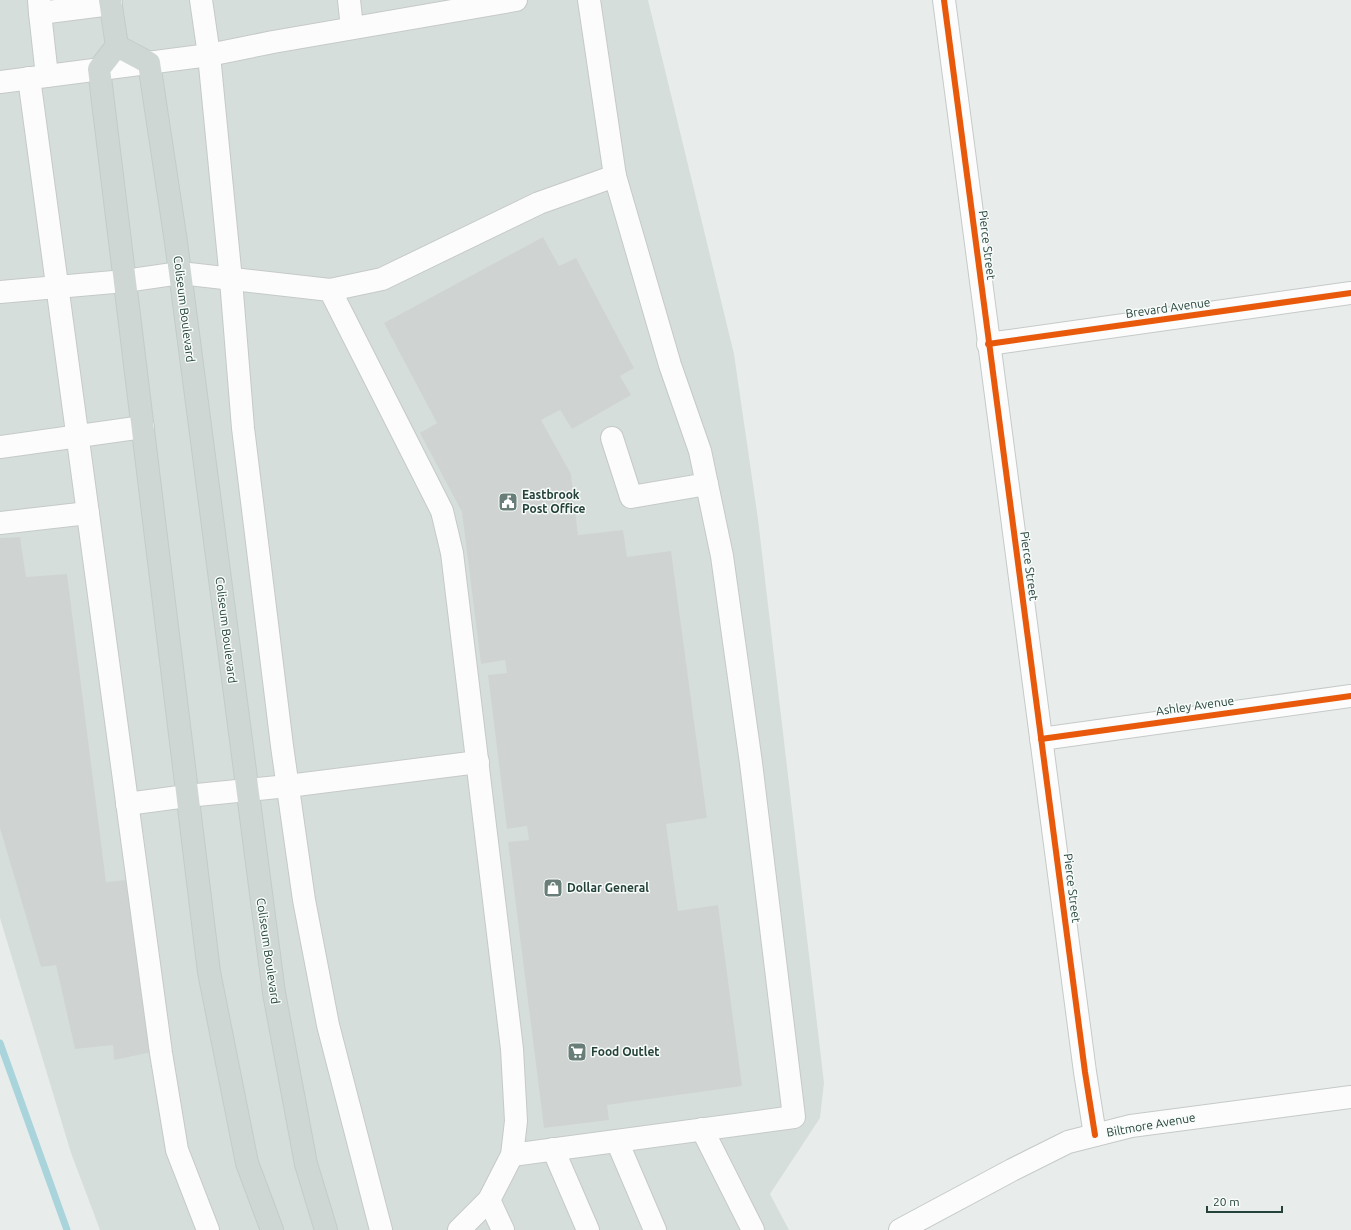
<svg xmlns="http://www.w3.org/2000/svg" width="1351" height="1230" viewBox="0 0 1351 1230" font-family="Ubuntu,sans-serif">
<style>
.built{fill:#d6dedb}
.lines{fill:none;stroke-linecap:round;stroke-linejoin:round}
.stream{stroke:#a9d4db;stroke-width:7}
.building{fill:#cfd4d2}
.minor-casing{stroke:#c5cac8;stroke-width:24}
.major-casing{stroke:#c3ccc9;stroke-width:24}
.minor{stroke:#fcfcfc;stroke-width:22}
.major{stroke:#cfd7d5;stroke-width:22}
.cycleway-casing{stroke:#f7fbf9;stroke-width:8}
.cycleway{stroke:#e8590c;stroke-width:6}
.labels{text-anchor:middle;stroke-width:3;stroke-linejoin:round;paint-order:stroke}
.street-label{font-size:12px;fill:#24423a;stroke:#f7fbf9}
.poi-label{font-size:12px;font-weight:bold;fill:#24423a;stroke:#f7fbf9;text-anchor:start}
</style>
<rect width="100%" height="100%" fill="#e8edeb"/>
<path class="built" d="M 0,0 L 648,0 L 734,354 L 758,519 L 824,1083 L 820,1118 L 770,1194 L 789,1230 L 100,1230 L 71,1153 L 0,918 Z"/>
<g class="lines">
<path class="stream" d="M 0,1043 L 67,1230"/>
</g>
<g class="building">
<path d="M 543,237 L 559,266 L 576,258 L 634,368 L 620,376 L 631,395 L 572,429 L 560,410 L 541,420 L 571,474 L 578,535 L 623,530 L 627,557 L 671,551 L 707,818 L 666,824 L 678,911 L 718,905 L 742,1086 L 607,1105 L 609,1120 L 544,1128 L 508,842 L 529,840 L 527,826 L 507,829 L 488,675 L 507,673 L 505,660 L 481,664 L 462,512 L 420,433 L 437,423 L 384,323 Z"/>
<path d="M 20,537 L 26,577 L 67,574 L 106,882 L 126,880 L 152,1052 L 114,1060 L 113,1045 L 75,1049 L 56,965 L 41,967 L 0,828 L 0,538 Z"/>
</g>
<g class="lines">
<g class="minor-casing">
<g id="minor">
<path d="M 39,0 L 40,13 L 111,4"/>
<path d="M 201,0 L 209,55 L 231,280 L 243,428 L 282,746 L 304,900 L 328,1025 L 381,1230"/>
<path d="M 349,0 L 352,28"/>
<path d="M 589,0 L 615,176"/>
<path d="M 944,0 L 1085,1072 L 1095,1135"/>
<path d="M 40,13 L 47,76"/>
<path d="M 29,78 L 161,1053 L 177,1150 L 208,1230"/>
<path d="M 0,82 L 209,55 L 273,42 L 516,0"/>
<path d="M 330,290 L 382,279 L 539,203 L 615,176 L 670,365 L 700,451 L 722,556 L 751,763 L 794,1117 L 512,1155"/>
<path d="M 0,292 L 125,281 L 180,273 L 330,290 L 442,511 L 452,553 L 512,1049 L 516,1121 L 512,1155 L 489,1200 L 459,1230"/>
<path d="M 988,344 L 1351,293"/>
<path d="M 612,438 L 631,497 L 707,484"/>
<path d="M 0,447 L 143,427"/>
<path d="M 0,523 L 88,513"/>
<path d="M 1041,739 L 1351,696"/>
<path d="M 127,804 L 187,796 L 288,786 L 478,762"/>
<path d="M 702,1129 L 753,1230"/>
<path d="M 617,1141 L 655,1230"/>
<path d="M 553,1149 L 588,1230"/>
<path d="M 489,1200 L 503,1230"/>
<path d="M 900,1230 L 1012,1170 L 1068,1142 L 1131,1126 L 1351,1097"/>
</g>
</g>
<g class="major-casing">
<g id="major">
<path d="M 110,0 L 117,46 L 99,69 L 209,972 L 247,1163 L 272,1230"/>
<path d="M 117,46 L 149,63 L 176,242 L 274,993 L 306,1164 L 326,1230"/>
</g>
</g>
<use href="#minor" class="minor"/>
<use href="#major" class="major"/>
<g class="cycleway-casing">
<g id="cycleway">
<path d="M 944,0 L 1085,1072 L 1095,1135"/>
<path d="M 988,344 L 1351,293"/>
<path d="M 1041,739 L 1351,696"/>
</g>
</g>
<use href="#cycleway" class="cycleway"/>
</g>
<defs>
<g id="civic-square" transform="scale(1)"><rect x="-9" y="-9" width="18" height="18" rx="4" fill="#697e78" stroke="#f7fbf9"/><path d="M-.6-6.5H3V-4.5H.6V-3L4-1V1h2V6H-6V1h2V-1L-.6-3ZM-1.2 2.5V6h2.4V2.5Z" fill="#fff"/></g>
<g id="shop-square" transform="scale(1)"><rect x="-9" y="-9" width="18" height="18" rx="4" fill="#697e78" stroke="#f7fbf9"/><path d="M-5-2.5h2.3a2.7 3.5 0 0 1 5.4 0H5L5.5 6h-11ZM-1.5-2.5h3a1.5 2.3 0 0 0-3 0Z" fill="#fff"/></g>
<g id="supermarket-square" transform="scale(1)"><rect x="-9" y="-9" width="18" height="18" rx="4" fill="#697e78" stroke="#f7fbf9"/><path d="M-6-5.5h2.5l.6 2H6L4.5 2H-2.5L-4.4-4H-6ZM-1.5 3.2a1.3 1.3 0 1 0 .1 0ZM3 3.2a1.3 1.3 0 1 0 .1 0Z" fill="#fff"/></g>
</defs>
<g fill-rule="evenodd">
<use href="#civic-square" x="508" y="502"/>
<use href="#shop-square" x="553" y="888"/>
<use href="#supermarket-square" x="577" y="1052"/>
</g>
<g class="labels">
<g class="street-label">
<text transform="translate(987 245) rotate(83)" y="4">Pierce Street</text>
<text transform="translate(1168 308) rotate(-8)" y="4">Brevard Avenue</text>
<text transform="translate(184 309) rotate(83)" y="4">Coliseum Boulevard</text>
<text transform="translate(1029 566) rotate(82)" y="4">Pierce Street</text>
<text transform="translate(226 630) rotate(83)" y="4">Coliseum Boulevard</text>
<text transform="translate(1195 706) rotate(-8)" y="4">Ashley Avenue</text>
<text transform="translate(1072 888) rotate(83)" y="4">Pierce Street</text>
<text transform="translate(268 951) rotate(82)" y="4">Coliseum Boulevard</text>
<text transform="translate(1151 1125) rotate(-10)" y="4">Biltmore Avenue</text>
</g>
<g class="poi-label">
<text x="522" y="499">Eastbrook<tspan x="522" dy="14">Post Office</tspan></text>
<text x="567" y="892">Dollar General</text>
<text x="591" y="1056">Food Outlet</text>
</g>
</g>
<path d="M1207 1206v6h75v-6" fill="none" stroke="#24423a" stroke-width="2"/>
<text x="1213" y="1206" font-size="12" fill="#24423a" stroke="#f7fbf9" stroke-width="3" paint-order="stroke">20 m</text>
</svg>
